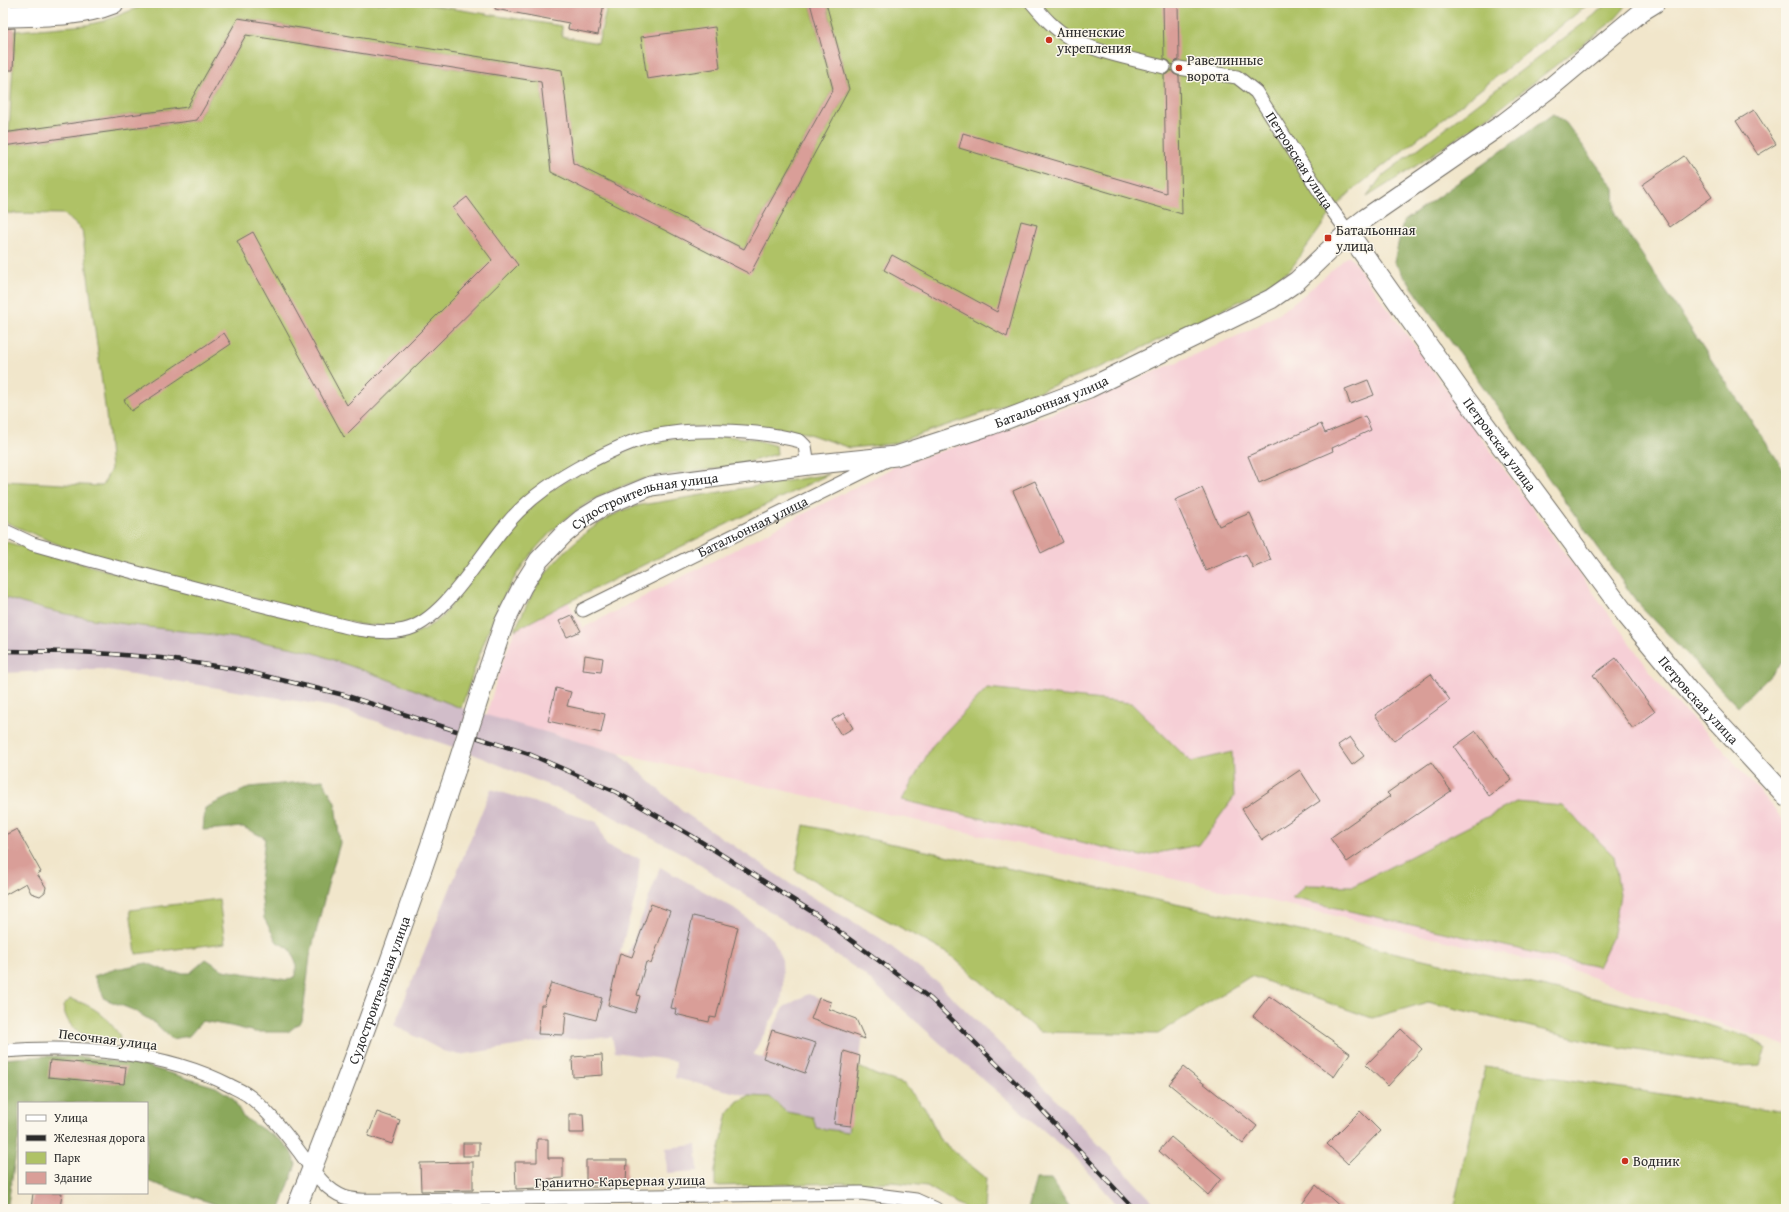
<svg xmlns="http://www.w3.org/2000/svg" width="1789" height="1212" viewBox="0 0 1789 1212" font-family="'Gentium Book Plus',serif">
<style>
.built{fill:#f6cfd6}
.industrial{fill:#d1bdc9}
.green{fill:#afc266;stroke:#6d7648}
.forest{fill:#8ba85b;stroke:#5b6a43}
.building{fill:#d99e98}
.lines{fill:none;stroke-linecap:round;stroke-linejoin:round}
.street-casing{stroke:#706c63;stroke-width:15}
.secondary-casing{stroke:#706c63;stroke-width:21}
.primary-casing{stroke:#706c63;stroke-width:23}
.street{stroke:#fff;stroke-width:13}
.secondary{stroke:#fff;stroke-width:19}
.primary{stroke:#fff;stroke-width:21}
.rail-casing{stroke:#2b2b2b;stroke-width:4.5}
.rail{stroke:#fbf7ec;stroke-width:3;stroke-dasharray:9;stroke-linecap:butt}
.secondary-bridge-casing{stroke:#706c63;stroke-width:21;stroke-linecap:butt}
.secondary-bridge{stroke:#fff;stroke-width:19}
.poi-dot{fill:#c8321e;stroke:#fbf7ec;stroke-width:1.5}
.labels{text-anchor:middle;stroke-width:3;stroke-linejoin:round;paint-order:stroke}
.poi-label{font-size:14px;fill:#2b2b2b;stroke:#fbf7ec;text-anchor:start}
.street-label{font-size:14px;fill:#2b2b2b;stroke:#fbf7ec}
</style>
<rect width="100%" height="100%" fill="#fbf7ec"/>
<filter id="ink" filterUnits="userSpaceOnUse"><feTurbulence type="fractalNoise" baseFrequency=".025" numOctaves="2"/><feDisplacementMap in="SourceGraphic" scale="8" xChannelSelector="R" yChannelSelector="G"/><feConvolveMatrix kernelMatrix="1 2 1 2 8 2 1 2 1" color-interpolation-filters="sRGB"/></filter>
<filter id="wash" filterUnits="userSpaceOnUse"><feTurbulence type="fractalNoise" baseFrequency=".012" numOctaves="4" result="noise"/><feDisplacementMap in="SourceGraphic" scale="16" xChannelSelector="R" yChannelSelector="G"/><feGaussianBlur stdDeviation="0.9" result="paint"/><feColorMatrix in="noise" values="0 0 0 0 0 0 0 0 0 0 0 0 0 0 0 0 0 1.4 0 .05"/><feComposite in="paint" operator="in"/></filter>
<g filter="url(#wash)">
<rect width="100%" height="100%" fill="#f1e6cb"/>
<path class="built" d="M 1349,255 L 1666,693 L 1720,746 L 1786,823 L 1786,1046 L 1635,994 L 1573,970 L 619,753 L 486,716 L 500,669 L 515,630 L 568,602 L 583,628 L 898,465 L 995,434 L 1094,398 L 1244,333 L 1278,314 L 1306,293 Z"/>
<g class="industrial">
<path d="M 3,597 L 36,608 L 114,623 L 240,638 L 308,651 L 362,670 L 461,708 L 619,753 L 682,811 L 792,885 L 880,938 L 938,983 L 1046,1089 L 1160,1209 L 1121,1209 L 1075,1157 L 941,1044 L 860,971 L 685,855 L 572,795 L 468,752 L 334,707 L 101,669 L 3,673 Z"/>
<path d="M 491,789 L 597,822 L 606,844 L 623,854 L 640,858 L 637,891 L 620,953 L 628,955 L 660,867 L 734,908 L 773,939 L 782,960 L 783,985 L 781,1003 L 753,1054 L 763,1058 L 772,1030 L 784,1007 L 808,994 L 831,1002 L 829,1009 L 863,1036 L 849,1132 L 816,1128 L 813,1117 L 786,1112 L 770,1097 L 749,1096 L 675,1078 L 676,1061 L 615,1052 L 612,1037 L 552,1040 L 460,1055 L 443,1051 L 394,1025 Z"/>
<path d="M 696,1145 L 698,1171 L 667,1173 L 666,1148 Z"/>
</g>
<g class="green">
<path d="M 150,3 L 417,3 L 562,26 L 562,36 L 598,43 L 608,3 L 810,3 L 833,89 L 744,249 L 573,163 L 561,70 L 238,18 L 187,107 L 9,132 L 15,31 L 86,25 L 104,21 Z"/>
<path d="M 826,3 L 1590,3 L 1354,189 L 1337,205 L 1290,270 L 1257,293 L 1110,363 L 992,410 L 891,444 L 850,448 L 806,433 L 747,427 L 688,427 L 547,479 L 447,595 L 421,618 L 396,626 L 361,625 L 90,558 L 3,521 L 3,481 L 102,486 L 111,469 L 106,414 L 82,230 L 64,214 L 3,213 L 3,146 L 197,120 L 246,35 L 541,82 L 551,172 L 750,273 L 849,89 Z"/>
<path d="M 1607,3 L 1629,3 L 1614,20 L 1498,110 L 1413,168 L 1367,197 L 1382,176 L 1593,16 Z"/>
<path d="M 725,436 L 754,439 L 776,446 L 777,454 C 761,458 744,464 728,467 C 700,472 671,472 644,479 C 587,494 542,532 512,582 C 489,620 476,667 461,708 C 423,693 384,677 345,664 C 332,660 320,654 307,651 C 206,627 102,631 3,597 L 3,541 L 119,574 L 361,634 L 388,639 L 408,636 L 425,629 L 441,618 L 506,532 L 547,492 L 575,476 L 614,456 L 645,444 L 666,439 Z"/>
<path d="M 829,474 L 568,602 L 515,630 C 521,617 527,603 534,591 C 554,557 594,519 633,507 C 639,505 647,504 654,503 Z"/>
<path d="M 987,688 L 1131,703 L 1191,762 L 1232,752 L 1234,797 L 1199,845 L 1141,856 L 902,800 L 932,746 Z"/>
<path d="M 1516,802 L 1563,806 L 1614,856 L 1620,895 L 1612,938 L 1598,967 L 1292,898 L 1306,885 L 1353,886 Z"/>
<path d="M 804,825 L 1265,923 L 1686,1019 L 1750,1037 L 1766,1049 L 1760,1065 L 1735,1066 L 1606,1045 L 1428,1002 L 1372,1018 L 1251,976 L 1158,1034 L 1039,1032 L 949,954 L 795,870 Z"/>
<path d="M 219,899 L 225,943 L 136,954 L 130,910 Z"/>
<path d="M 70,999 C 95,1006 105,1015 120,1036 L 119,1040 C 113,1043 107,1041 100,1039 C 78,1034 68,1029 63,1006 Z"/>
<path d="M 859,1067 L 876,1075 L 904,1084 L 927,1111 L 940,1140 L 986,1178 L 984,1209 L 966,1209 L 927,1186 L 892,1182 L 715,1186 L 715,1170 L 728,1113 L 738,1101 L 749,1096 L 770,1097 L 786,1112 L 813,1117 L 816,1128 L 848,1132 Z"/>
<path d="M 1485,1067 L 1786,1113 L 1786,1209 L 1453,1209 Z"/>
</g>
<g class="forest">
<path d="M 1553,114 L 1566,123 L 1614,188 L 1615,214 L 1786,473 L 1786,659 L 1738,707 L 1637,602 L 1394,262 L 1403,222 Z"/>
<path d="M 323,780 L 335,803 L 340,843 L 327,888 L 310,956 L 302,1021 L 288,1032 L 255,1032 L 231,1026 L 202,1021 L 189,1036 L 172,1039 L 155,1023 L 133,1010 L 105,999 L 94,976 L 116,969 L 147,963 L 171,973 L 190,973 L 206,959 L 223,970 L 287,980 L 296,976 L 296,962 L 290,949 L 277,942 L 264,918 L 260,881 L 265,838 L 243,827 L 203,830 L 205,808 L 250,787 Z"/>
<path d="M 43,1056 L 84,1057 L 146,1066 L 216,1087 L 233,1098 L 243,1117 L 283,1142 L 291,1152 L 296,1164 L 280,1209 L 229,1209 L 147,1181 L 147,1103 L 19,1103 L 19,1135 L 7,1209 L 3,1209 L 3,1059 Z"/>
<path d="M 1036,1179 L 1051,1179 L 1071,1209 L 1028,1209 Z"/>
</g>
<g id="blocks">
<g class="building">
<path d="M 496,3 L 604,3 L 598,35 L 568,29 L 569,23 L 495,9 Z"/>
<path d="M 810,3 L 826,3 L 849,89 L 750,274 L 551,172 L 541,82 L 246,35 L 197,120 L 3,146 L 3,133 L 187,107 L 238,18 L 562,70 L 573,163 L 744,249 L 833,89 Z"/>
<path d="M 1163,3 L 1178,3 L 1179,60 L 1176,61 L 1172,65 L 1169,61 L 1164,59 Z"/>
<path d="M 715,27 L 720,68 L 647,79 L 641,37 Z"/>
<path d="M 15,28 L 13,70 L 3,70 L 3,29 Z"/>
<path d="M 1171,70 L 1174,74 L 1179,76 L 1182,214 L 959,148 L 963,133 L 1166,193 L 1164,75 L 1169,73 Z"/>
<path d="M 1754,110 L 1776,144 L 1758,155 L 1736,121 Z"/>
<path d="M 1684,156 L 1712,197 L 1670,227 L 1642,185 Z"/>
<path d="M 467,197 L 518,265 L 344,437 L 237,241 L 253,232 L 347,405 L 492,260 L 453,208 Z"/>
<path d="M 1021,221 L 1037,225 L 1007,337 L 884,270 L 892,255 L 997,312 Z"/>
<path d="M 224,333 L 231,344 L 131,411 L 124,400 Z"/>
<path d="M 1368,380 L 1374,395 L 1350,404 L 1345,389 Z"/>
<path d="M 1365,416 L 1371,430 L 1332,448 L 1333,451 L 1259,483 L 1248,456 L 1321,424 L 1325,433 Z"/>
<path d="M 1035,481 L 1063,542 L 1041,553 L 1013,491 Z"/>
<path d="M 1202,488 L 1219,526 L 1250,513 L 1271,560 L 1253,568 L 1246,554 L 1206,571 L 1175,500 Z"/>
<path d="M 572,615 L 581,631 L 567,637 L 559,621 Z"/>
<path d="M 585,655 L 603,658 L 601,672 L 583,670 Z"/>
<path d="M 1616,658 L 1655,712 L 1633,729 L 1593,675 Z"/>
<path d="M 1431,674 L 1450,700 L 1394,741 L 1375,715 Z"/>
<path d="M 556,688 L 571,692 L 567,706 L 605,714 L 601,733 L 548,721 Z"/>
<path d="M 844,713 L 853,728 L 841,735 L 832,720 Z"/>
<path d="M 1476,731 L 1512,780 L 1489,796 L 1454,747 Z"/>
<path d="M 1350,737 L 1364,756 L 1352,765 L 1338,745 Z"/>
<path d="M 1431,762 L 1451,791 L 1347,862 L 1330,838 L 1390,796 L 1387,793 Z"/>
<path d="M 1300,770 L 1320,801 L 1262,840 L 1242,809 Z"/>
<path d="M 17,829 L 41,872 L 37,874 L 46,887 L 45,892 L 40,896 L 31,893 L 26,883 L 3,896 L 3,854 L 9,851 L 3,841 L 3,836 Z"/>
<path d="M 651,904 L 670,911 L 651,964 L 646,962 L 637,995 L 640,996 L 635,1013 L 608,1005 L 620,953 L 632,957 Z"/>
<path d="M 693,916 L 738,927 L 716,1018 L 710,1017 L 709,1022 L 675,1014 L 676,1009 L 671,1008 Z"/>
<path d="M 551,983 L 602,998 L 596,1020 L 566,1012 L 564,1035 L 538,1034 L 541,1005 L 544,1005 Z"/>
<path d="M 1269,996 L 1350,1053 L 1334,1077 L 1253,1016 Z"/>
<path d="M 819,998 L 831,1002 L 829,1009 L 856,1019 L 865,1039 L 811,1019 Z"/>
<path d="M 1401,1029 L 1422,1049 L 1388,1086 L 1366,1065 Z"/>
<path d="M 772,1030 L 816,1043 L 805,1073 L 763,1058 Z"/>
<path d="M 844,1051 L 860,1056 L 851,1126 L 834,1124 Z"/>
<path d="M 602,1055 L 603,1075 L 573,1077 L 572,1057 Z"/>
<path d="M 50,1060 L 126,1067 L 124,1084 L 48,1077 Z"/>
<path d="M 1183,1067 L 1257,1126 L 1243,1144 L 1169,1084 Z"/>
<path d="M 1360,1111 L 1380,1131 L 1348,1164 L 1327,1144 Z"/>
<path d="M 377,1112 L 400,1120 L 392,1144 L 368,1136 Z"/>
<path d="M 569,1114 L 583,1114 L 584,1133 L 569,1133 Z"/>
<path d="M 1171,1137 L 1221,1179 L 1208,1195 L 1159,1151 Z"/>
<path d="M 537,1139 L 548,1139 L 548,1158 L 563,1158 L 563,1178 L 548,1179 L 548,1185 L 537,1185 L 537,1188 L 516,1189 L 515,1162 L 537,1162 Z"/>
<rect x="463" y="1143" width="16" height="13"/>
<path d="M 586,1160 L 627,1160 L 626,1184 L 613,1184 L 613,1187 L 586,1187 Z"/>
<path d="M 473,1162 L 473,1190 L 421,1191 L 420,1163 Z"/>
<path d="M 1316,1185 L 1343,1209 L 1308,1209 L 1302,1204 Z"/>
<path d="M 33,1193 L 62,1193 L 60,1209 L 31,1209 Z"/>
</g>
</g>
</g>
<g filter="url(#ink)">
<use href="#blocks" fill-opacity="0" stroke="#706c63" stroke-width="1"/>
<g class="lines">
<g class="street-casing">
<g id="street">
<path d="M 1032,3 C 1043,16 1055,30 1070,38 C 1095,52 1136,60 1164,67"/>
<path id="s1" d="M 1179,68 L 1237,77 L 1256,92 L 1327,203 L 1348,232"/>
<path d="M 3,530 L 33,544 C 120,569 207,592 294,613 C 327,621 370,637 404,630 C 443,622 480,555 506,525 C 530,496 559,478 591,461 C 607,453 622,445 638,440 C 683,426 754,429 800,441 L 805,446 L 808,465"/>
<path id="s2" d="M 583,610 L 887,460"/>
<path d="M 3,1051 C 77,1045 165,1051 231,1086 C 237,1089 244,1092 249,1096 C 265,1108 286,1134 298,1150 C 311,1167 323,1189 344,1197 C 358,1202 375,1200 389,1200 L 861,1193 L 916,1200 L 936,1209"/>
</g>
</g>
<g class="secondary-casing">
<g id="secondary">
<path id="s3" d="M 1348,232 L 1464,396 L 1627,616 L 1689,691 L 1786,796"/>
<path id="s4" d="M 485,679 L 504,623 L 522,587 L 539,560 L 563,535 L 582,519 L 603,506 L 651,486 L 808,465 L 896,456 L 991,425 L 1089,388 L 1271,299 L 1297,281 L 1348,232 L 1366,218 L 1504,123 L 1551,87 L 1642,11 L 1655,3"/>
<path id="s5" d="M 296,1209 C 354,1064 407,917 456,769"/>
</g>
</g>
<g class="primary-casing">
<path id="primary" d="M 3,16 C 40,15 78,17 113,3"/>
</g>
<use href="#street" class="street"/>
<use href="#secondary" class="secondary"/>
<use href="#primary" class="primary"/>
<g class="rail-casing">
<path id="rail" d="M 3,651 L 78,652 L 111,654 L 161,658 L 236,669 L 344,695 L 529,754 L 616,792 L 692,836 L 814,913 L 931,999 L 1029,1096 L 1134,1209"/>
</g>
<use href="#rail" class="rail"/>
<g class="secondary-bridge-casing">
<path id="secondary-bridge" d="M 456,769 L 485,679"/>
</g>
<use href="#secondary-bridge" class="secondary-bridge"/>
</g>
</g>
<g class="poi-dot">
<circle cx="1049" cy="40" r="4"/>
<circle cx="1179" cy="68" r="4"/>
<rect x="1324" y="234" width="8" height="8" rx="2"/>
<circle cx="1625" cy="1161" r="4"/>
</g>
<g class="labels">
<g class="poi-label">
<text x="1057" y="37">Анненские<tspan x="1057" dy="16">укрепления</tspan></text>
<text x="1187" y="65">Равелинные<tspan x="1187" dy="16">ворота</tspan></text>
<text x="1336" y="235">Батальонная<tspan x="1336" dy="16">улица</tspan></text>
<text x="1633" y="1166">Водник</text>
</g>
<g class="street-label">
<text dy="5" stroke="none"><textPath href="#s1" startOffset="164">Петровская улица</textPath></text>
<text dy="5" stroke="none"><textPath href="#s4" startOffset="679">Батальонная улица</textPath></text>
<text dy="5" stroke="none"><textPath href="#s3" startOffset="261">Петровская улица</textPath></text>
<text dy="5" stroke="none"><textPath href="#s4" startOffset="257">Судостроительная улица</textPath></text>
<text dy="5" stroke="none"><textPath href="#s2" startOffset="189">Батальонная улица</textPath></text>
<text dy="5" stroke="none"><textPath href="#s3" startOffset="585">Петровская улица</textPath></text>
<text dy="5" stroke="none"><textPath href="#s5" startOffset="234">Судостроительная улица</textPath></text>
<text transform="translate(108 1039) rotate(7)" y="5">Песочная улица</text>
<text transform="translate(620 1181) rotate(-1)" y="5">Гранитно-Карьерная улица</text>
</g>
</g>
<rect width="1789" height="1212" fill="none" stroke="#fbf7ec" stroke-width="16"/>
<rect x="18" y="1102" width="130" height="92" fill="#fbf7ec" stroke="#a8a59f"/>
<rect x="26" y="1115" width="20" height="6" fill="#ffffff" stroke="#a8a59f"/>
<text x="54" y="1122" font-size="12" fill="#2b2b2b">Улица</text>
<rect x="26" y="1135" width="20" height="6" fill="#2b2b2b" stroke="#a8a59f"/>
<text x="54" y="1142" font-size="12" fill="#2b2b2b">Железная дорога</text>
<rect x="26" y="1152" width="20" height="12" fill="#afc266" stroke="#a8a59f"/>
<text x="54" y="1162" font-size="12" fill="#2b2b2b">Парк</text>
<rect x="26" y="1172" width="20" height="12" fill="#d99e98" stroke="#a8a59f"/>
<text x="54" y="1182" font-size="12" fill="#2b2b2b">Здание</text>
</svg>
